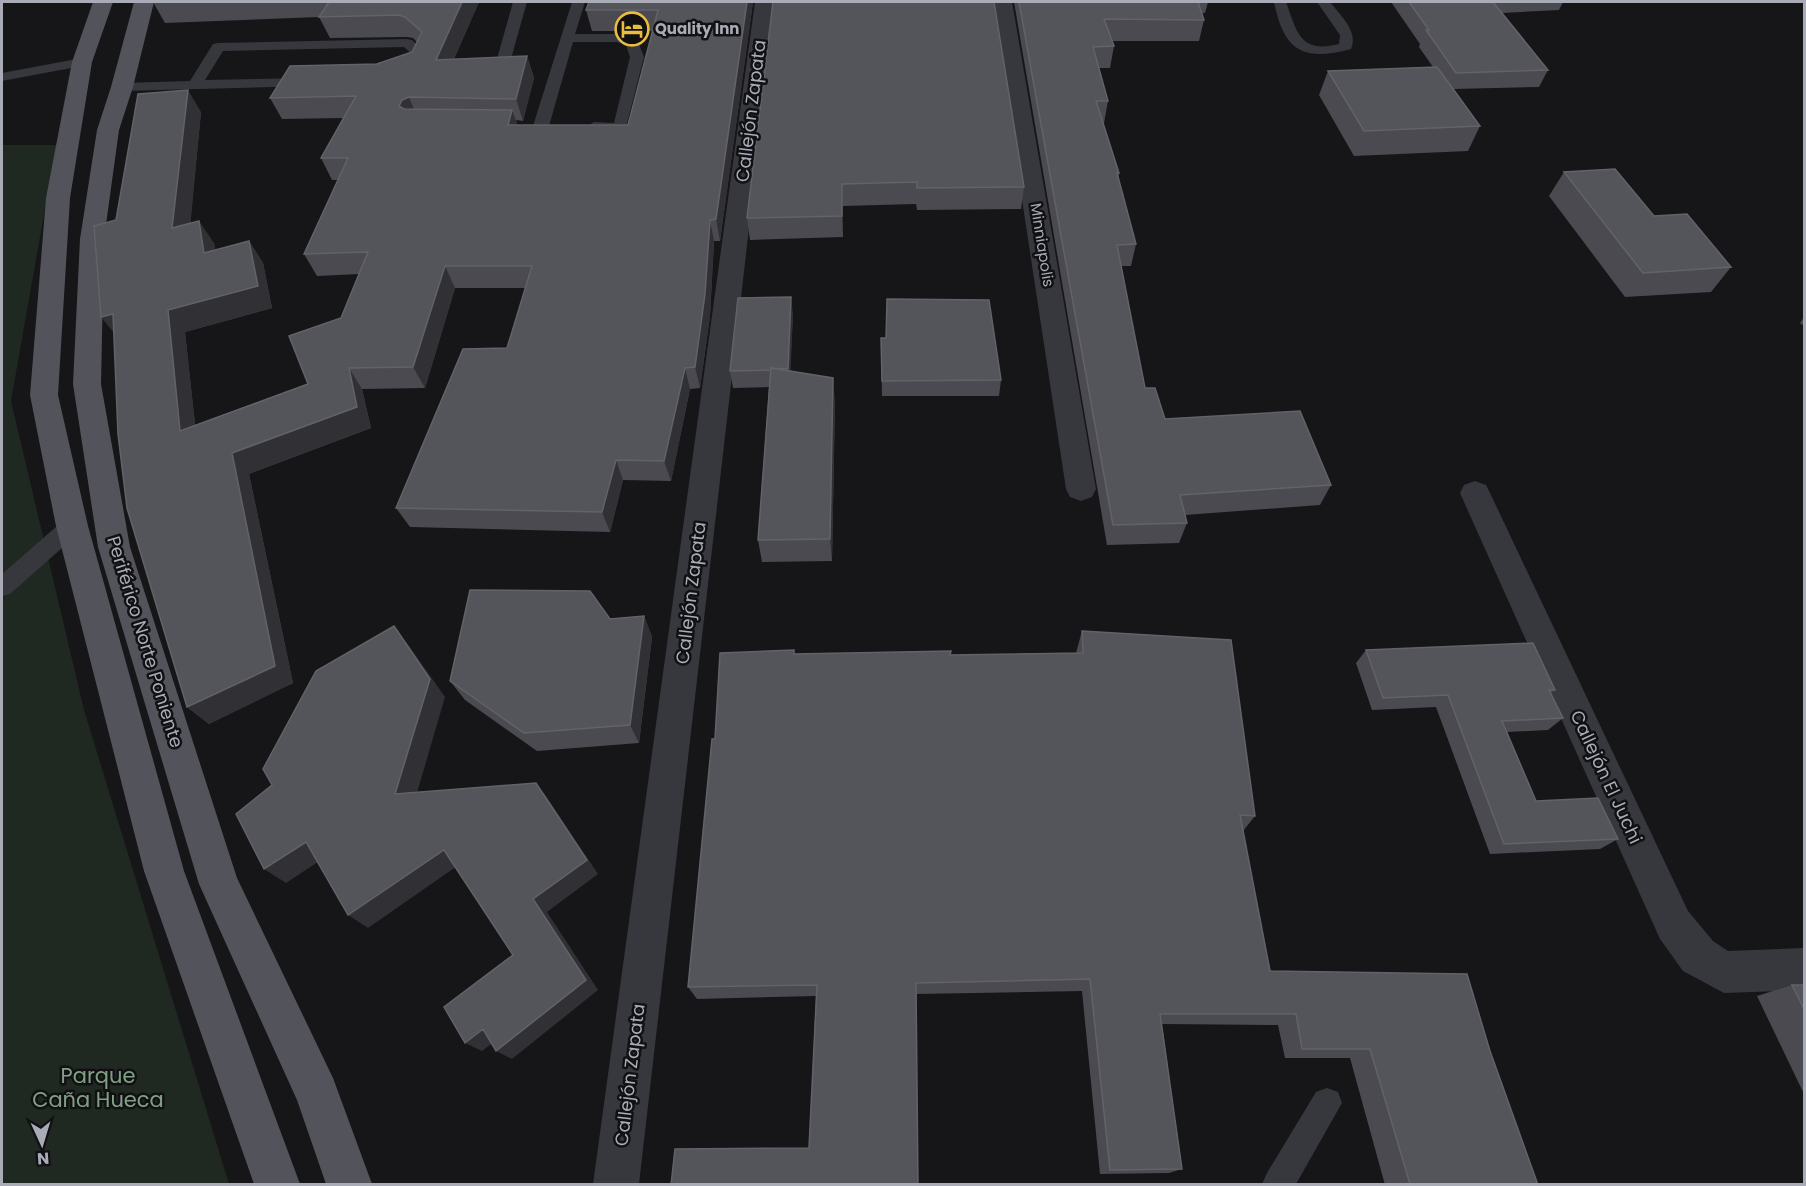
<svg xmlns="http://www.w3.org/2000/svg" width="1806" height="1186" viewBox="0 0 1806 1186" font-family="Poppins,sans-serif">
<style>
.green{fill:#202822}
.lines{fill:none;stroke-linecap:round;stroke-linejoin:round}
.lane{fill:#37383d;fill-rule:evenodd}
.street{fill:#37383d;fill-rule:evenodd}
.primary{fill:#53545b;fill-rule:evenodd}
.wall{fill:#4a4a50}
.shaded-wall{fill:#313135}
.building{fill:#54555b;stroke:#626269;stroke-width:1.5}
.labels{text-anchor:middle;stroke-width:5;stroke-linejoin:round;paint-order:stroke}
.far-poi-label{font-size:15px;font-weight:bold;fill:#a9acb7;stroke:#111113;text-anchor:start}
.far-street-label{font-size:15px;fill:#a9acb7;stroke:#111113}
.street-label{font-size:18px;fill:#a9acb7;stroke:#111113}
.near-park-label{font-size:21px;fill:#81a185;stroke:#111113}
</style>
<rect width="100%" height="100%" fill="#161618"/>
<path class="green" d="M 2,145 L 60,145 L 46,203 L 11,401 L 84,710 L 229,1184 L 2,1184 Z"/>
<g class="lines">
<g class="lane">
<path d="M 513,2 L 527,2 L 507,73 L 500,77 L 493,73 Z"/>
<path d="M 572,2 L 585,2 L 575,34 L 617,34 L 637,39 L 644,57 L 625,131 L 594,132 L 586,127 L 594,122 L 614,123 L 630,57 L 626,45 L 617,42 L 573,42 L 549,126 L 541,131 L 533,126 Z"/>
<path d="M 1274,2 L 1286,2 C 1297,32 1300,54 1339,44 L 1340,35 L 1317,2 L 1330,2 C 1340,15 1359,32 1351,49 C 1303,62 1284,51 1274,2 Z"/>
<path d="M 407,39 L 412,40 L 428,54 L 420,71 L 410,74 L 403,70 L 409,65 L 413,55 L 404,47 L 223,51 L 205,80 L 309,78 L 316,82 L 309,86 L 122,91 L 115,87 L 122,83 L 190,81 L 213,44 L 218,43 Z"/>
<path d="M 82,58 L 87,59 L 89,62 L 87,65 L 2,81 L 2,73 Z"/>
<path d="M 72,518 L 80,520 L 83,526 L 80,532 L 10,594 L 2,596 L 2,574 L 64,520 Z"/>
<path d="M 1327,1088 L 1338,1092 L 1342,1103 L 1296,1184 L 1262,1184 L 1267,1173 L 1316,1092 Z"/>
</g>
<g class="street">
<path d="M 755,2 L 775,2 L 639,1184 L 593,1184 Z"/>
<path d="M 992,2 L 1012,2 L 1096,489 L 1092,497 L 1081,501 L 1070,497 L 1066,489 Z"/>
<path d="M 1475,481 L 1486,485 L 1490,493 L 1688,911 L 1713,941 L 1728,951 L 1804,948 L 1804,990 L 1724,993 L 1683,971 L 1660,939 L 1460,493 L 1464,485 Z"/>
</g>
<g class="primary">
<path d="M 93,2 L 113,2 L 92,62 L 70,198 L 58,395 L 88,526 L 184,871 L 300,1184 L 254,1184 L 144,871 L 56,526 L 30,395 L 46,198 L 72,62 Z"/>
<path d="M 134,2 L 154,2 L 133,87 L 119,130 L 104,239 L 101,384 L 130,547 L 237,878 L 333,1078 L 372,1184 L 326,1184 L 297,1100 L 199,884 L 98,547 L 73,384 L 80,239 L 97,130 L 111,87 Z"/>
</g>
</g>
<g class="wall">
<path d="M 153,2 L 479,2 L 454,59 L 527,56 L 534,78 L 523,121 L 516,120 L 517,125 L 628,125 L 653,31 L 592,31 L 586,10 L 589,2 L 753,2 L 720,241 L 714,241 L 710,316 L 700,388 L 690,389 L 671,481 L 623,480 L 610,532 L 410,527 L 396,508 L 507,348 L 526,288 L 455,288 L 425,388 L 362,389 L 371,428 L 249,474 L 293,683 L 209,724 L 187,707 L 116,220 L 201,112 L 190,224 L 214,243 L 215,250 L 249,241 L 263,263 L 272,308 L 185,332 L 195,425 L 308,384 L 341,318 L 359,274 L 317,276 L 304,254 L 338,180 L 332,180 L 321,158 L 343,118 L 282,119 L 270,98 L 412,52 L 417,42 L 413,38 L 407,37 L 330,38 L 319,17 L 165,23 Z"/>
<path d="M 773,2 L 1024,187 L 1021,209 L 917,210 L 916,204 L 843,206 L 843,237 L 750,240 L 747,218 Z"/>
<path d="M 1014,2 L 1208,2 L 1205,13 L 1202,13 L 1204,20 L 1199,41 L 1112,41 L 1114,46 L 1110,68 L 1099,68 L 1108,101 L 1104,123 L 1103,123 L 1119,173 L 1118,179 L 1136,244 L 1131,266 L 1121,266 L 1145,388 L 1165,419 L 1331,485 L 1320,505 L 1185,515 L 1187,523 L 1179,543 L 1107,545 Z"/>
<path d="M 1391,2 L 1563,2 L 1559,10 L 1502,13 L 1548,70 L 1539,87 L 1454,89 L 1480,126 L 1468,151 L 1354,156 L 1319,95 L 1328,71 L 1433,67 L 1419,47 L 1420,44 Z"/>
<path d="M 1564,172 L 1731,267 L 1711,292 L 1625,297 L 1549,196 Z"/>
<path d="M 793,314 L 790,371 L 835,401 L 832,561 L 762,562 L 758,540 L 769,387 L 733,388 L 730,371 Z"/>
<path d="M 1804,317 L 1804,326 L 1800,323 Z"/>
<path d="M 881,338 L 1001,380 L 999,396 L 882,396 Z"/>
<path d="M 644,616 L 652,637 L 639,743 L 537,751 L 465,700 L 450,681 L 610,619 Z"/>
<path d="M 1082,631 L 1255,816 L 1243,831 L 1270,971 L 1490,1051 L 1538,1185 L 1385,1185 L 1350,1058 L 1285,1058 L 1278,1025 L 1162,1024 L 1182,1169 L 1169,1173 L 1100,1174 L 1082,991 L 916,994 L 809,1148 L 816,996 L 697,999 L 688,987 L 715,739 L 794,650 L 794,654 L 950,655 L 1076,653 Z"/>
<path d="M 1366,650 L 1555,690 L 1551,693 L 1563,718 L 1548,730 L 1507,732 L 1536,801 L 1618,839 L 1600,849 L 1490,854 L 1436,707 L 1372,710 L 1356,663 Z"/>
<path d="M 1792,985 L 1804,985 L 1804,1094 L 1757,996 Z"/>
</g>
<g class="shaded-wall">
<path d="M 462,2 L 479,2 L 444,81 L 436,60 Z"/>
<path d="M 747,2 L 753,2 L 720,241 L 716,219 Z"/>
<path d="M 527,56 L 534,78 L 523,121 L 516,99 Z"/>
<path d="M 188,90 L 201,112 L 188,250 L 172,228 Z"/>
<path d="M 409,97 L 418,119 L 399,106 L 402,100 Z"/>
<path d="M 512,110 L 520,132 L 508,125 Z"/>
<path d="M 842,184 L 843,206 L 843,237 L 842,216 Z"/>
<path d="M 710,220 L 714,241 L 710,316 L 700,388 L 695,367 Z"/>
<path d="M 199,221 L 214,243 L 219,274 L 204,253 Z"/>
<path d="M 249,241 L 263,263 L 272,308 L 185,332 L 198,451 L 180,431 L 168,310 Z"/>
<path d="M 445,266 L 455,288 L 425,388 L 413,367 Z"/>
<path d="M 791,297 L 793,314 L 790,386 L 788,369 Z"/>
<path d="M 113,314 L 119,339 L 101,317 Z"/>
<path d="M 349,368 L 362,389 L 371,428 L 249,474 L 293,683 L 209,724 L 187,707 L 232,453 Z"/>
<path d="M 685,368 L 690,389 L 671,481 L 664,461 Z"/>
<path d="M 833,378 L 835,401 L 832,561 L 830,539 Z"/>
<path d="M 616,460 L 623,480 L 610,532 L 602,512 Z"/>
<path d="M 644,616 L 652,637 L 639,743 L 630,725 Z"/>
<path d="M 394,626 L 409,646 L 445,697 L 412,810 L 395,794 Z"/>
<path d="M 536,783 L 548,799 L 598,874 L 547,912 L 598,990 L 512,1059 L 496,1051 L 533,899 Z"/>
<path d="M 306,842 L 327,856 L 286,883 L 264,869 Z"/>
<path d="M 444,850 L 460,864 L 368,928 L 348,915 Z"/>
<path d="M 483,1029 L 499,1038 L 482,1051 L 465,1043 Z"/>
</g>
<g class="building">
<path d="M 329,2 L 462,2 L 436,60 L 527,56 L 516,99 L 409,97 L 402,100 L 399,106 L 404,109 L 512,110 L 508,125 L 628,125 L 658,10 L 586,10 L 589,2 L 747,2 L 716,219 L 710,220 L 705,294 L 695,367 L 685,368 L 664,461 L 616,460 L 602,512 L 396,508 L 463,349 L 507,348 L 532,266 L 445,266 L 413,367 L 349,368 L 357,407 L 232,453 L 275,666 L 187,707 L 127,508 L 118,434 L 113,314 L 101,317 L 94,226 L 116,220 L 138,94 L 188,90 L 172,228 L 199,221 L 204,253 L 249,241 L 258,286 L 168,310 L 180,431 L 308,384 L 289,336 L 341,318 L 368,252 L 304,254 L 348,158 L 321,158 L 356,96 L 270,98 L 290,66 L 377,64 L 412,52 L 422,32 L 405,17 L 399,15 L 319,17 Z"/>
<path d="M 773,2 L 994,2 L 1024,187 L 917,188 L 917,182 L 842,184 L 842,216 L 747,218 Z"/>
<path d="M 1019,2 L 1198,2 L 1204,20 L 1104,19 L 1114,46 L 1093,47 L 1108,101 L 1096,101 L 1119,173 L 1117,173 L 1136,244 L 1117,245 L 1145,388 L 1155,388 L 1165,419 L 1300,411 L 1331,485 L 1180,495 L 1187,523 L 1113,525 Z"/>
<path d="M 1409,2 L 1493,2 L 1548,70 L 1456,73 L 1426,30 L 1429,30 Z"/>
<path d="M 1437,67 L 1480,126 L 1364,131 L 1328,71 Z"/>
<path d="M 1615,169 L 1654,216 L 1687,214 L 1731,267 L 1643,273 L 1564,172 Z"/>
<path d="M 791,297 L 788,369 L 771,368 L 771,370 L 730,371 L 738,298 Z"/>
<path d="M 887,299 L 989,300 L 1001,380 L 882,381 L 881,338 L 886,338 Z"/>
<path d="M 771,368 L 833,378 L 830,539 L 758,540 Z"/>
<path d="M 470,590 L 590,591 L 610,619 L 644,616 L 630,725 L 524,733 L 450,681 Z"/>
<path d="M 394,626 L 430,679 L 395,794 L 536,783 L 587,860 L 533,899 L 586,980 L 496,1051 L 483,1029 L 465,1043 L 444,1007 L 513,955 L 444,850 L 348,915 L 306,842 L 264,869 L 236,814 L 272,785 L 263,769 L 316,671 Z"/>
<path d="M 1082,631 L 1231,640 L 1255,816 L 1240,815 L 1270,971 L 1467,974 L 1490,1051 L 1538,1185 L 1392,1185 L 1410,1184 L 1370,1049 L 1302,1049 L 1296,1014 L 1160,1014 L 1182,1169 L 1110,1170 L 1090,979 L 916,983 L 918,1185 L 671,1185 L 675,1149 L 809,1148 L 817,985 L 688,987 L 712,739 L 715,739 L 720,653 L 794,650 L 794,654 L 951,651 L 950,655 L 1083,653 Z"/>
<path d="M 1533,643 L 1555,690 L 1549,690 L 1563,718 L 1502,721 L 1536,801 L 1598,798 L 1618,839 L 1504,844 L 1448,695 L 1383,698 L 1366,650 Z"/>
<path d="M 1792,985 L 1804,985 L 1804,1009 Z"/>
</g>
<defs>
<g id="hotel-ring" transform="scale(1.725)"><circle r="9.5" fill="#111113" stroke="#e9bd3d" stroke-width="1.5"/><path d="M-6-4.5h1.5V1H6V5H4.5V3h-9V5H-6ZM-4 0a1.8 1.8 0 1 1 3.6 0ZM.5 0V-2.5h3Q6-2.5 6 0Z" fill="#e9bd3d"/></g>
</defs>
<g fill-rule="evenodd">
<use href="#hotel-ring" x="632" y="29"/>
</g>
<g class="labels">
<g class="far-poi-label">
<text x="655" y="34">Quality Inn</text>
</g>
<g class="far-street-label">
<text transform="translate(1042 245) rotate(81)" y="5">Minniapolis</text>
</g>
<g class="street-label">
<text transform="translate(751 111) rotate(-83)" y="6">Callejón Zapata</text>
<text transform="translate(691 593) rotate(-83)" y="6">Callejón Zapata</text>
<text transform="translate(145 642) rotate(73)" y="6">Periférico Norte Poniente</text>
<text transform="translate(1606 777) rotate(65)" y="6">Callejón El Juchi</text>
<text transform="translate(630 1075) rotate(-83)" y="6">Callejón Zapata</text>
</g>
<g class="near-park-label">
<text x="98" y="1083">Parque<tspan x="98" dy="24">Caña Hueca</tspan></text>
</g>
</g>
<rect width="1806" height="1186" fill="none" stroke="#a9acb7" stroke-width="6"/>
<g transform="translate(42 1144) rotate(176)" stroke="#111113" stroke-width="4.5" paint-order="stroke">
<path d="M0-4.5L10 22L0 15L-10 22Z" fill="#a9acb7"/>
<text y="-9" font-size="16" font-weight="bold" text-anchor="middle" fill="#a9acb7">N</text>
</g>
</svg>
